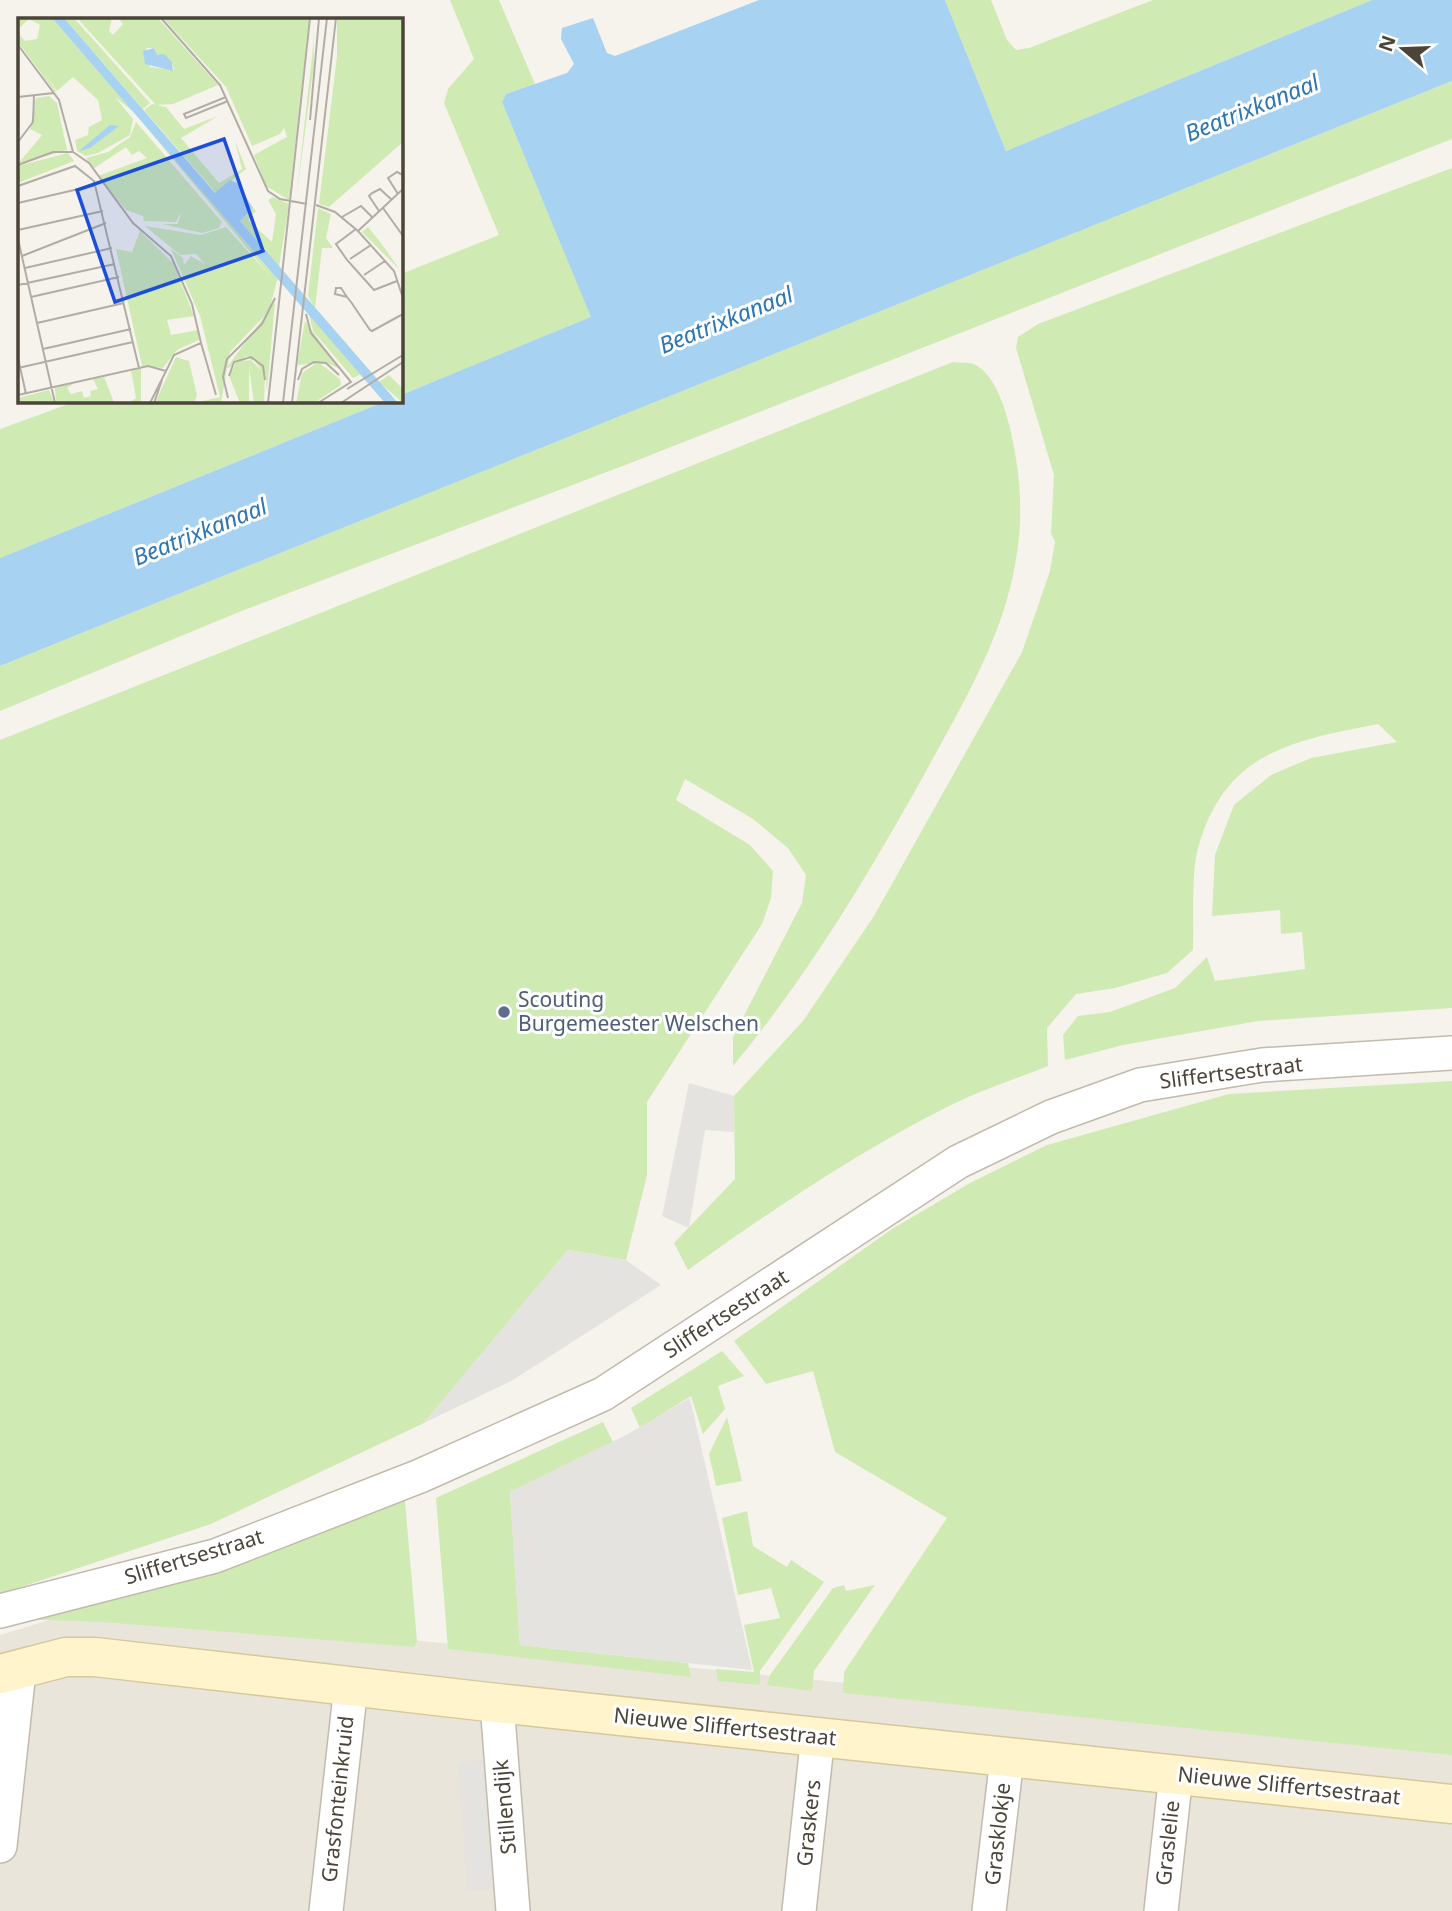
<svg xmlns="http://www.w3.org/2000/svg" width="1452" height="1911" viewBox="0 0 1452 1911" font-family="'Noto Sans',sans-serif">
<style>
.residential{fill:#eae5da}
.green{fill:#d0eab4}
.parking{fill:#e5e3e0}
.water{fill:#a8d2f2}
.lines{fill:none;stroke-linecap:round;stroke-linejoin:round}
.street-casing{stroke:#c2bbad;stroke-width:36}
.secondary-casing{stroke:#d6c89b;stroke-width:41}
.street{stroke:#fff;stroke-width:33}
.secondary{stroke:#fff4cc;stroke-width:38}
.service-dot{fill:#5c6f8a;stroke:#fff;stroke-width:2.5}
.labels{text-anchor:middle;stroke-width:6;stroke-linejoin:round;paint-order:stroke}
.service-label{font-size:21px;fill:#4e5e75;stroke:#fff;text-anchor:start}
.street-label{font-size:21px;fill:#4b4439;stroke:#fff}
.water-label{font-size:23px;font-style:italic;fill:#2d76b2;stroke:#fff}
.inset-road{fill:none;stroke:#b2ada4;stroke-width:2}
.view{fill:#1d4ed8;fill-opacity:0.15;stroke:#1d4ed8;stroke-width:3.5}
.inset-edge{fill:none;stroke:#4b4439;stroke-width:3.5}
</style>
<rect width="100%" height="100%" fill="#f6f3ec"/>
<path class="residential" d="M 89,1608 L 1452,1743 L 1452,1911 L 0,1911 L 0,1635 Z"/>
<g class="green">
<path d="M 450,0 L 499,0 L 535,84 L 506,94 L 502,102 L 592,317 L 401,395 L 401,274 L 499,235 L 444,103 L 448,89 L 474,59 Z"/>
<path d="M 945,0 L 991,0 L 1007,40 L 1016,50 L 1029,48 L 1153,0 L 1372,0 L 1006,151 Z"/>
<path d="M 1452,81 L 1452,139 L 633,462 L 239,612 L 0,711 L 0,666 Z"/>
<path d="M 1452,168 L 1452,1008 L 1258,1021 L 1123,1045 L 1065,1060 L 1063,1035 L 1078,1016 L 1110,1012 L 1175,988 L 1207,957 L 1215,981 L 1305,969 L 1302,932 L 1281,934 L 1280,910 L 1212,916 L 1215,855 L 1234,805 L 1271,775 L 1311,758 L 1397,742 L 1378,724 C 1291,741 1225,752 1198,848 C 1191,873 1194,922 1193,950 L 1167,973 L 1115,988 L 1076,994 L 1047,1028 L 1048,1066 C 1016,1079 983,1089 953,1104 C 859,1151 773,1209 688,1270 L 674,1243 L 735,1179 L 734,1096 L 803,1021 L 874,916 L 1022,652 L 1050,571 L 1055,542 L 1051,533 L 1054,475 L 1016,348 L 1018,337 L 1038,324 Z"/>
<path d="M 953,362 C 959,363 968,362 974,364 C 995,374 1005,408 1010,428 C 1020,471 1024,514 1016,559 C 1005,632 965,700 930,764 C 872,869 810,973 733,1066 L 733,1037 L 802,903 L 806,875 L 788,848 L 753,819 L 685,779 L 676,800 L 750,845 L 773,871 L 771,898 L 762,924 L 647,1102 L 647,1175 L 626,1260 L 568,1250 L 424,1423 L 211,1524 L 0,1594 L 0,740 Z"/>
<path d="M 77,401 L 386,401 L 0,558 L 0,429 Z"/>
<path d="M 1452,1081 L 1452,1755 L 843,1693 L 844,1672 L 947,1518 L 835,1452 L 813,1371 L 766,1384 L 734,1341 L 892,1229 L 970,1183 L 1047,1145 L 1229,1094 Z"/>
<path d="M 722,1351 L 744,1376 L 718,1386 L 725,1409 L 703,1434 L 691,1396 L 640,1428 L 631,1408 Z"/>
<path d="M 727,1417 L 742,1481 L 716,1486 L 709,1454 Z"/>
<path d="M 603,1422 L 613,1442 L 510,1492 L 520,1645 L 688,1663 L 691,1677 L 448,1649 L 436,1498 Z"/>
<path d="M 405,1501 L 417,1641 L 414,1647 L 102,1622 L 18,1619 L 217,1573 Z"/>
<path d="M 747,1511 L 753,1546 L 787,1567 L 791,1560 L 824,1582 L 760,1671 L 760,1685 L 718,1681 L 716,1669 L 754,1672 L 744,1625 L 780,1618 L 771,1588 L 738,1595 L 722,1518 Z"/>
<path d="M 844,1585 L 846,1591 L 875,1585 L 814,1671 L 812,1691 L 767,1685 L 770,1675 L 833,1588 Z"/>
</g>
<g class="parking">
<path d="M 689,1083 L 734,1096 L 734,1132 L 705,1130 L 689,1228 L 662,1216 Z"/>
<path d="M 568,1250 L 626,1260 L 661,1285 L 513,1380 L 424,1423 Z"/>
<path d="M 690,1398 L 752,1670 L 520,1645 L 510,1492 L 626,1435 Z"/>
<path d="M 484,1760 L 493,1889 L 467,1891 L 458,1762 Z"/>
</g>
<path class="water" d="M 759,0 L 945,0 L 1006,151 L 1372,0 L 1452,0 L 1452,81 L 0,666 L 0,558 L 386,401 L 401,401 L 401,395 L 591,317 L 502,102 L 506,94 L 567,73 L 574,64 L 561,39 L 562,28 L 593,18 L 607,53 L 615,56 Z"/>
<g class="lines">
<g class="street-casing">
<g id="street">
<path d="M 0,1611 L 215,1556 L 420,1476 L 603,1394 L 958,1162 L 1051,1117 L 1140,1085 L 1262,1065 L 1452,1053"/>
<path d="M 497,1703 L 513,1911"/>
<path d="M 0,1846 L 19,1671"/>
<path d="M 326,1911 L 351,1686"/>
<path d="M 799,1911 L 818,1735"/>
<path d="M 989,1911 L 1007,1758"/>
<path d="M 1161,1911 L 1176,1774"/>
</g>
</g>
<g class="secondary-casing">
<path id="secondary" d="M 0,1674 L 66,1657 L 95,1657 L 497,1703 L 1452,1804"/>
</g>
<use href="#street" class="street"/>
<use href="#secondary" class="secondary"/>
</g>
<circle class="service-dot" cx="504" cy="1012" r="7"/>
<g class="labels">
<g class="service-label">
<text x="518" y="1007">Scouting<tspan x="518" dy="24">Burgemeester Welschen</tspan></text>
</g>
<g class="street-label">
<text transform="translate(1231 1073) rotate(-7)" y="7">Sliffertsestraat</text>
<text transform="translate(726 1314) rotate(-33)" y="7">Sliffertsestraat</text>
<text transform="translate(194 1557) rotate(-17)" y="7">Sliffertsestraat</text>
<text transform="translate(725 1727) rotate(6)" y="7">Nieuwe Sliffertsestraat</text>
<text transform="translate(1289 1786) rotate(6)" y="7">Nieuwe Sliffertsestraat</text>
<text transform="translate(338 1799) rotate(-84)" y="7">Grasfonteinkruid</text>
<text transform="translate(505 1807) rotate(-95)" y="7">Stillendijk</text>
<text transform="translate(809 1823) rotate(-84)" y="7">Graskers</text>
<text transform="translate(998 1834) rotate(-84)" y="7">Grasklokje</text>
<text transform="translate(1168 1843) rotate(-84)" y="7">Graslelie</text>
</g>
<g class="water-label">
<text transform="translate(1252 108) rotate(-22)" y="8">Beatrixkanaal</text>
<text transform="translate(726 320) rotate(-22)" y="8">Beatrixkanaal</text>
<text transform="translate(200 532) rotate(-22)" y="8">Beatrixkanaal</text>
</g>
</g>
<g transform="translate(18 18)">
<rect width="385" height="385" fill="#f6f3ec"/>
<path d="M 0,0 L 34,0 L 118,96 L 97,79 L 115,101 L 112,117 L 80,135 L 68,138 L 59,133 L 57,122 L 70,117 L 71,109 L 84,102 L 80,82 L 55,59 L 39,73 L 25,53 L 38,73 L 37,74 L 0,24 L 0,15 L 7,23 L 19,21 L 22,7 L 11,1 L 0,11 ZM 46,0 L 56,0 L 132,85 L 125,91 ZM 59,0 L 94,0 L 91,13 L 95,17 L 105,6 L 100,0 L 140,0 L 200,67 L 155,86 L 138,87 ZM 128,30 L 136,30 L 139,37 L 154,44 L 156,52 L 132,49 ZM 145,0 L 291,0 L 271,182 L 248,168 L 236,137 L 269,119 L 266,110 L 262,116 L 234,128 L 208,69 ZM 295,0 L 296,46 L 278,182 L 295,29 ZM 319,0 L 385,0 L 385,124 L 311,189 L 301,186 L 319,38 ZM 31,78 L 39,85 L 49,132 L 0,146 L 24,117 L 12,111 L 18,80 ZM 134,86 L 148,89 L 166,111 L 200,98 L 163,120 L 201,165 L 224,151 L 217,123 L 228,151 L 198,175 L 126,92 ZM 119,98 L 260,259 L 251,293 L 212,334 L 203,385 L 177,385 L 202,379 L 182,298 L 153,231 L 165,240 L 166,247 L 173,238 L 187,246 L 178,236 L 162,237 L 127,208 L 183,217 L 208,209 L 254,260 ZM 118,104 L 204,204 L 201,210 L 184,215 L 144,206 L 160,206 L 163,194 L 158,204 L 126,203 L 125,198 L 108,192 L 80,158 L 129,140 L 121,133 L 114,137 L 108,129 L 75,151 L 68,140 L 90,134 L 112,119 ZM 50,135 L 56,143 L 0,165 L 0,148 ZM 255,179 L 271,186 L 261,249 L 222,203 L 235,190 L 238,193 L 230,202 L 254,224 L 258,196 L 250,182 ZM 300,190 L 313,196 L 308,220 L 315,230 L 304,230 L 297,290 L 290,278 ZM 350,209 L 363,225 L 382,252 L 344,214 ZM 122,213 L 155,245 L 176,298 L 149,302 L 153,317 L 180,312 L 181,322 L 159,332 L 145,350 L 124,348 L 98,231 L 114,234 ZM 257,284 L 249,374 L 248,357 L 229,338 L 207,352 ZM 290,293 L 302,306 L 343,356 L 335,360 L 295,313 ZM 287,303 L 322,351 L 309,345 L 279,347 ZM 158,339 L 171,343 L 179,377 L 176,385 L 137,385 ZM 236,342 L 247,357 L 246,385 L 236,385 L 231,350 L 231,385 L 222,385 L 211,358 L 219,343 ZM 300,344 L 322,361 L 323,367 L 296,385 L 278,385 L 284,355 ZM 123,350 L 123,385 L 111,385 L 118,380 L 113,352 ZM 371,357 L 385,371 L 385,385 L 361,364 ZM 86,359 L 96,384 L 102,385 L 38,385 L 37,370 L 56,365 L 49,370 L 53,376 L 64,373 L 66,380 L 73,378 L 72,373 L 80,371 L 75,361 ZM 31,372 L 36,385 L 0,385 L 0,380 Z" fill="#d0eab4" fill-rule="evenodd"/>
<path d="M 34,0 L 46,0 L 197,175 L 212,162 L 219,165 L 235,190 L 222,203 L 380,385 L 367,385 ZM 136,30 L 139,37 L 146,36 L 154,44 L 155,53 L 127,46 L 125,33 ZM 92,107 L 101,108 L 72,130 L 61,133 Z" fill="#a8d2f2"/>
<path class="inset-road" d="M 143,0 L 202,67 L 250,173 L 262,181 L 289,186M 0,27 L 41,82 L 55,134 L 71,145 L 115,205 L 153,238 L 174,286 L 183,325 L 156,337 L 132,385M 0,79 L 36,75M 208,79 L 166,96 L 168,100 L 210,83M 292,102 L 301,0M 0,124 L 15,104 L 16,78M 0,147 L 35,134 L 55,134M 0,168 L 57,148 L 76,163 L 121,350M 380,176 L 370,160 L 379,154 L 385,157M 0,185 L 78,167M 298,187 L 317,194 L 340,213 L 376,253 L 385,280M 365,190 L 385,218M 361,193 L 351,178 L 354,175 L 362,171 L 374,182M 324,199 L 343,188 L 354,199M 338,211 L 318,226 L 329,242 L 356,272 L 379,263M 0,212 L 85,193M 340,213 L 385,171M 0,221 L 37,385M 4,238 L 88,205M 332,241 L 353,227M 7,250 L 94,230M 346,257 L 367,243M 0,267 L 97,246M 13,279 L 101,259M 329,279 L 317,276 L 318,270 L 323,270 L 329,279 L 333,284 L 352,312 L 354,313 L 385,296M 288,296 L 293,315 L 333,364 L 300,385M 19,305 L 106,285M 183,325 L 198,377M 25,331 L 113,311M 0,340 L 8,376M 0,350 L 115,324M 211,358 L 216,344 L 233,339 L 245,348 L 247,362M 280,362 L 284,351 L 296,344 L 308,345 L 321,357M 329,371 L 385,337M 0,377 L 130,348 L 148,353M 210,380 L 205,359 L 209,341 L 244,306 L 257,280M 136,385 L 144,362M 250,385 L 292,0M 265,385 L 309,0M 274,385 L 318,0M 323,385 L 385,344"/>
<path class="view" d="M 206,121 L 245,233 L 97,284 L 59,172 Z"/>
<rect width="385" height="385" class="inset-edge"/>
</g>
<g transform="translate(1403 49) rotate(289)" stroke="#ffffff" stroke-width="5" paint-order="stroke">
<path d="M0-5L12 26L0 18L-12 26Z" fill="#4b4439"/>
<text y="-10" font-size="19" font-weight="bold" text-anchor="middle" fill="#4b4439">N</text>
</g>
</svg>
